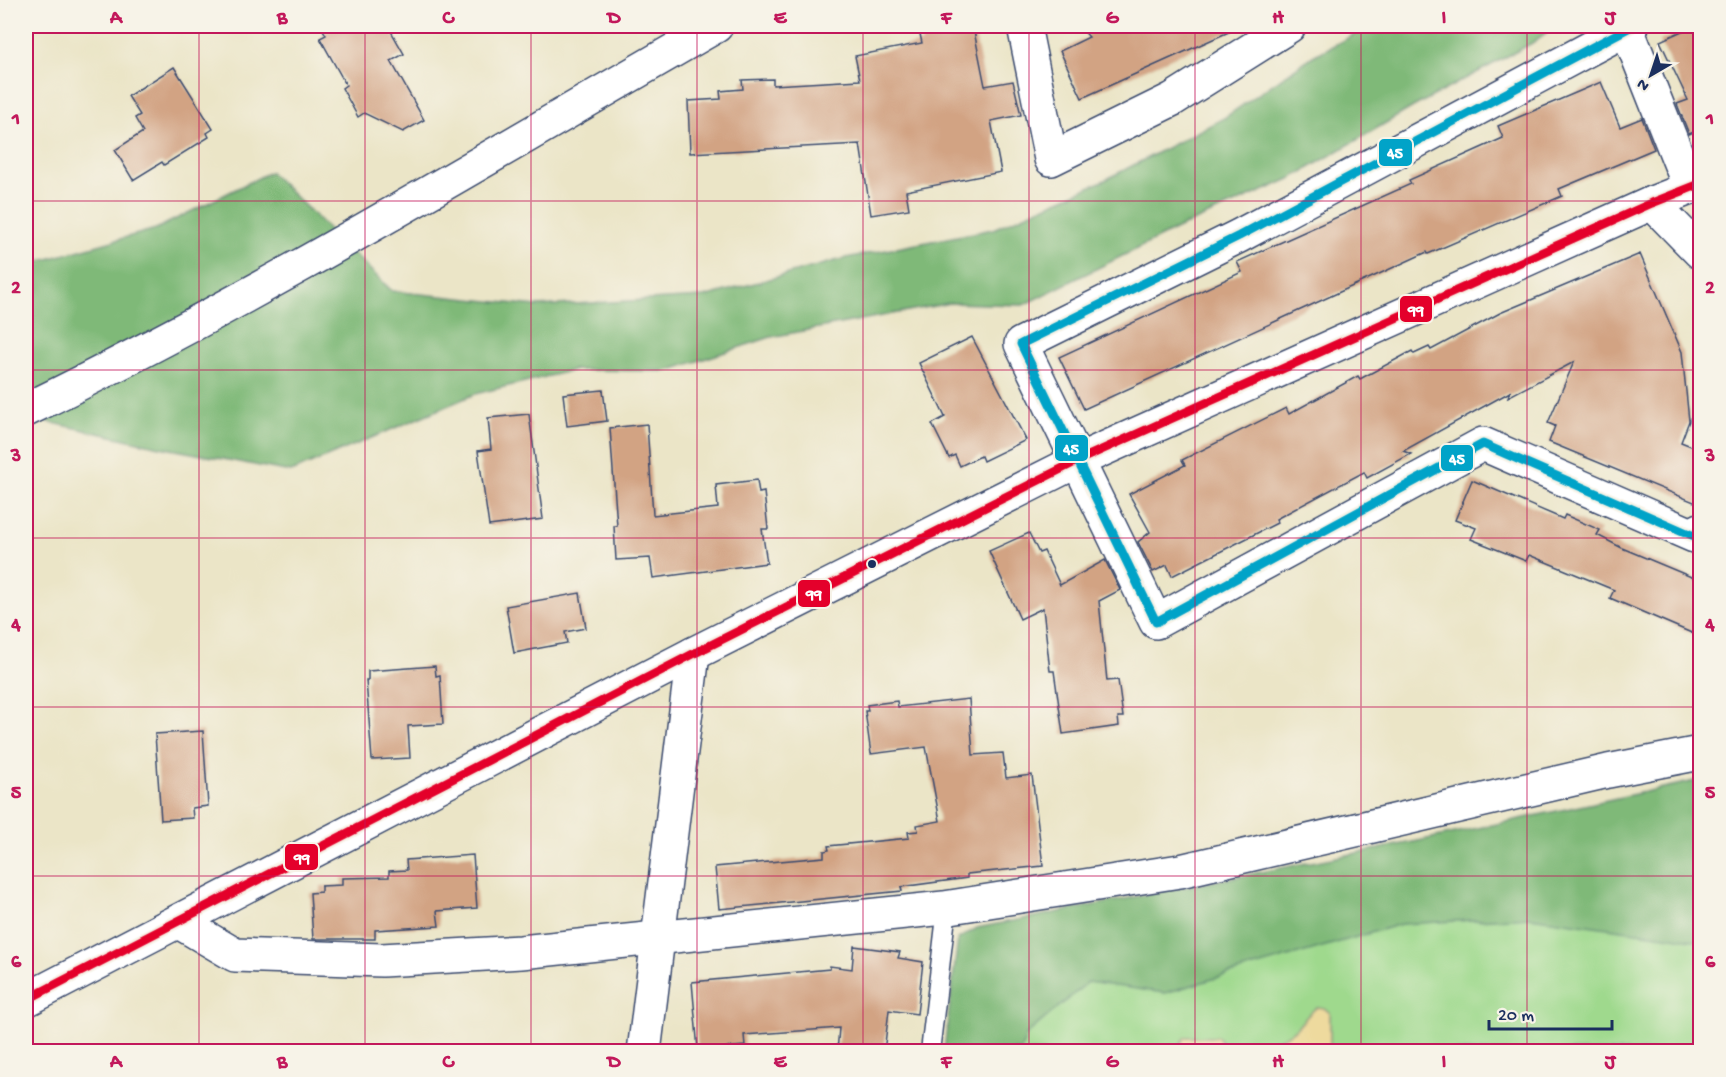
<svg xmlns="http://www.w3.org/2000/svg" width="1726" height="1077" viewBox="0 0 1726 1077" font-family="'Gochi Hand',sans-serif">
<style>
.green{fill:#9fd98d;stroke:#5d8476;stroke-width:1.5}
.forest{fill:#7fb978;stroke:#4d746b;stroke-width:1.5}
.sand{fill:#eeda9e;stroke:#84847e;stroke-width:1.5}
.building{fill:#d2a383}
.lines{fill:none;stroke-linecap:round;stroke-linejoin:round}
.service-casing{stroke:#3a4a6e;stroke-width:21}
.minor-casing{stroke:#3a4a6e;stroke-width:36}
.tertiary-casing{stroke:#3a4a6e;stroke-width:36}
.secondary-casing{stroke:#3a4a6e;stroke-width:36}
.service{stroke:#fff;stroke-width:18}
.minor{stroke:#fff;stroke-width:33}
.tertiary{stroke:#fff;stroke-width:33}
.secondary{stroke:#fff;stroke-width:33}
.bus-1-casing{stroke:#f7f3e8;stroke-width:14}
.bus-2-casing{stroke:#f7f3e8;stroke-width:14}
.bus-1{stroke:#e4002b;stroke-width:9}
.bus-2{stroke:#01a3c8;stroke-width:9}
.grid{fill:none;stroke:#c2185b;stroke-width:1.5;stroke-opacity:0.55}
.bus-dot{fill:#1b2f5e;stroke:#f7f3e8;stroke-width:2}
.line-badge{stroke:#f7f3e8;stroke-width:2}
.badge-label{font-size:16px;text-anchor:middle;font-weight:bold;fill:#fff}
.neatline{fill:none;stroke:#c2185b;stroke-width:2}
.grid-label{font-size:20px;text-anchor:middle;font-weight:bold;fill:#c2185b}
</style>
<rect width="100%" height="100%" fill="#f7f3e8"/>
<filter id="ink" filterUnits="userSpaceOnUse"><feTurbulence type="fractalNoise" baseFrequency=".0167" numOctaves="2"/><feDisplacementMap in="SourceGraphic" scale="12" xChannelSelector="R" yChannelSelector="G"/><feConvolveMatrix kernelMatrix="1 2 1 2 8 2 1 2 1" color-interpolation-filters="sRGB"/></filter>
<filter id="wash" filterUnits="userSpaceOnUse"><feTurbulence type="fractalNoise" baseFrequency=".008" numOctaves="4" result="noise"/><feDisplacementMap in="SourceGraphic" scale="24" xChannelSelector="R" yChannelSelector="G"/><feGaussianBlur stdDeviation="1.35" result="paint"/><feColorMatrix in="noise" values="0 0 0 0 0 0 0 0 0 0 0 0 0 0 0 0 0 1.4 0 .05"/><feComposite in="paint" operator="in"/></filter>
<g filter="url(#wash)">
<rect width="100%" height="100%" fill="#ebe5c7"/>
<path class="green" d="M 1700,836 L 1700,1051 L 984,1052 L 1006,966 Z"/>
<g class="forest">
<path d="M 1371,26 L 1555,26 L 1532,43 L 1413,107 L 1292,178 L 1179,228 L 1023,305 L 950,303 L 771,337 L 667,371 L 574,370 L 475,394 L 291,472 L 160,447 L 26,417 L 26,265 L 156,229 L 270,172 L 392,291 L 537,306 L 704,297 L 846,258 L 993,229 L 1105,180 L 1224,118 L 1313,56 Z"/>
<path d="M 1700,780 L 1700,941 L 1530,917 L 1401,924 L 1165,993 L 1088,982 L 1027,1034 L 1020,1051 L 944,1051 L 958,939 L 977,928 L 1418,841 Z"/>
</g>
<g class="sand">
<path d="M 1317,1007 L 1324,1008 L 1330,1013 L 1330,1051 L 1230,1051 C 1246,1040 1260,1045 1278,1039 C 1297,1033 1302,1019 1317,1007 Z"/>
<path d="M 1185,1037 L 1218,1037 L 1226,1051 L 1179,1051 L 1180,1044 Z"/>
</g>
<g id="blocks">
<g class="building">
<path d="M 321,26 L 388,26 L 404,54 L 391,61 L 424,120 L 403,132 L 364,113 L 358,117 L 342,88 L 346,85 L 320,38 L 326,35 Z"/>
<path d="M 964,26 L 973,26 L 985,86 L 1013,81 L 1021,115 L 991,121 L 1001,172 L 906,191 L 909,209 L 871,215 L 860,144 L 690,153 L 688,101 L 721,99 L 720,91 L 743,89 L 742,80 L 773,79 L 773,85 L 860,80 L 855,56 L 922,43 L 920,34 Z"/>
<path d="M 1079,26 L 1242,26 L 1082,98 L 1060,51 L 1089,37 Z"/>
<path d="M 1693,26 L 1701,26 L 1701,129 L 1689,134 L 1677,104 L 1688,100 L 1660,41 Z"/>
<path d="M 174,67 L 213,129 L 207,133 L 209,137 L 164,165 L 162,162 L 133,180 L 115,150 L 143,132 L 135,118 L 140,115 L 128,96 Z"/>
<path d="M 1601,82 L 1620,127 L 1642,118 L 1654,149 L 1559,189 L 1562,196 L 1428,254 L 1427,252 L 1084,409 L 1059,357 L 1242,272 L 1237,262 L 1411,184 L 1409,180 L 1503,138 L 1498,126 Z"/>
<path d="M 1640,254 L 1682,352 L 1689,421 L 1681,442 L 1701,450 L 1701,505 L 1549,442 L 1555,426 L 1548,423 L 1574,362 L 1508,397 L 1510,392 L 1403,451 L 1411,454 L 1367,478 L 1364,472 L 1276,519 L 1277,523 L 1172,576 L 1167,565 L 1153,572 L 1138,542 L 1150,532 L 1129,494 L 1185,465 L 1182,460 L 1286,408 L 1289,414 L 1358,376 L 1360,379 L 1412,351 L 1414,354 L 1429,347 L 1431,350 L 1500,313 Z"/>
<path d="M 972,337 L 1026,440 L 983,461 L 981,456 L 960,466 L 955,455 L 949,458 L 932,424 L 945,417 L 919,363 Z"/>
<path d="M 603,390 L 607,421 L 567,426 L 563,394 Z"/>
<path d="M 529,414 L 543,519 L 489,526 L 478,451 L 491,449 L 488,418 Z"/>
<path d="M 647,424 L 653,515 L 718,508 L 716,485 L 757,480 L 759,493 L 764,492 L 768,529 L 762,529 L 767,563 L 653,578 L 650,558 L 616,560 L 614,526 L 617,526 L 610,428 Z"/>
<path d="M 1472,480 L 1563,519 L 1565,515 L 1600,530 L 1597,535 L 1622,548 L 1701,581 L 1701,637 L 1610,598 L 1614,590 L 1529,555 L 1526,561 L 1471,539 L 1476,528 L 1455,520 Z"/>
<path d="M 1029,533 L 1039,553 L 1044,551 L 1060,585 L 1105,560 L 1120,590 L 1099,601 L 1107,681 L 1118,680 L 1123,717 L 1118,717 L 1119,726 L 1063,734 L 1054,671 L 1050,671 L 1043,608 L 1020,619 L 989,551 Z"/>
<path d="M 580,593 L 586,628 L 565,632 L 567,643 L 514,653 L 506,606 Z"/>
<path d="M 435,666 L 436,676 L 440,675 L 443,724 L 408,726 L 410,758 L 372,760 L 366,680 L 368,680 L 368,671 Z"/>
<path d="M 969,699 L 973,755 L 1003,753 L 1006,778 L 1032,775 L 1043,866 L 967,874 L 967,878 L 901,887 L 902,891 L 719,909 L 715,867 L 824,857 L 824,851 L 829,850 L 828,846 L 909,838 L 908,832 L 918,831 L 917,825 L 940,821 L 926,747 L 871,754 L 865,711 L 868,711 L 867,705 L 897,701 L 898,707 Z"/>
<path d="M 203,731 L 208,806 L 192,808 L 193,818 L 161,820 L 155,734 Z"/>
<path d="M 473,855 L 477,908 L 437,911 L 439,926 L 375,930 L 375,939 L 313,939 L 310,893 L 321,892 L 321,886 L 342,885 L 342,878 L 389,877 L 389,871 L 407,870 L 406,860 Z"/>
<path d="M 854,946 L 900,952 L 898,958 L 923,962 L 917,1014 L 889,1010 L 884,1052 L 837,1052 L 839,1028 L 744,1035 L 745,1046 L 698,1050 L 692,982 L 830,969 L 830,966 L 852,969 Z"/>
</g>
</g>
</g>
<g filter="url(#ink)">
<use href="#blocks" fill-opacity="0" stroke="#3a4a6e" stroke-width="1.5"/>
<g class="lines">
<g class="service-casing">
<path id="service" d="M 930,1052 L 947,908"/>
</g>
<g class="minor-casing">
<g id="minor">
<path d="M 1024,26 L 1051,159 L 1173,99 L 1289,26"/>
<path d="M 1632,26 L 1239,236 L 1021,344 L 1156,622 L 1483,444 L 1694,536 L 1700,530"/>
<path d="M 1627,29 L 1690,188"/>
<path d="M 1652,203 L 1700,252"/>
<path d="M 26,410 C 262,295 488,157 716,26"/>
<path d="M 179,922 L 235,955 L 382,960 L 521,952 L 944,908 L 1180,871 L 1608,771 L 1700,753"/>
</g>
</g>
<g class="tertiary-casing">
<path id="tertiary" d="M 644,1052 L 693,654"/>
</g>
<g class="secondary-casing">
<path id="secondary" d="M 26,1000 L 693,654 L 1079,460 L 1652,203 L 1700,184"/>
</g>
<use href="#service" class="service"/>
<use href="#minor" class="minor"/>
<use href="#tertiary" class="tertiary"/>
<use href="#secondary" class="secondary"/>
<g class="bus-1-casing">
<path id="bus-1" d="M 26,1000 L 693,654 L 1079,460 L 1652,203 L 1700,184"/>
</g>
<g class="bus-2-casing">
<path id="bus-2" d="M 1632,26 L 1239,236 L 1021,344 L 1156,622 L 1483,444 L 1694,536 L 1700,530"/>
</g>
<use href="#bus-1" class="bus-1"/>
<use href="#bus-2" class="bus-2"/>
</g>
</g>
<path class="grid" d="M 199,26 L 199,1052M 365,26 L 365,1052M 531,26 L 531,1052M 697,26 L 697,1052M 863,26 L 863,1052M 1029,26 L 1029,1052M 1195,26 L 1195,1052M 1361,26 L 1361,1052M 1527,26 L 1527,1052M 26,201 L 1700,201M 26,370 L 1700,370M 26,538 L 1700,538M 26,707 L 1700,707M 26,876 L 1700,876"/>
<circle class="bus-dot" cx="872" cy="564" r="5"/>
<g class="line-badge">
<rect x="1378" y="138" width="35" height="29" rx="6" fill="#01a3c8"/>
<rect x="1399" y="295" width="34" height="28" rx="6" fill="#e4002b"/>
<rect x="1054" y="434" width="35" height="28" rx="6" fill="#01a3c8"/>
<rect x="1440" y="444" width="34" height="28" rx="6" fill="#01a3c8"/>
<rect x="797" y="579" width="34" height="29" rx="6" fill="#e4002b"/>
<rect x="284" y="843" width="35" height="28" rx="6" fill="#e4002b"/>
</g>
<g class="badge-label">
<text x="1395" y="158">45</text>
<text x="1416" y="315">99</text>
<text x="1071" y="454">45</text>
<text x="1457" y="464">45</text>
<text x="814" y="599">99</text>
<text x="302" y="863">99</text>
</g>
<rect width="1726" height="1077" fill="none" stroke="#f7f3e8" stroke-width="66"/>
<g transform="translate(1651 75) rotate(219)" stroke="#f7f3e8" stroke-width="4.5" paint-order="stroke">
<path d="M0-4.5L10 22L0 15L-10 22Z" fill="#1b2f5e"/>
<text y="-9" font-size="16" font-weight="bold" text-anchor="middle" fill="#1b2f5e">N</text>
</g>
<path d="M1489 1020v9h123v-9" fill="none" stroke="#1b2f5e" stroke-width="3"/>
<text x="1498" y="1020" font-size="18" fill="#1b2f5e" stroke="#f7f3e8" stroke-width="4.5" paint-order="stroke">20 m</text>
<rect x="33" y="33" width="1660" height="1011" class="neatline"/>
<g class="grid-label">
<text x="116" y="23">A</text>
<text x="282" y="23">B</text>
<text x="448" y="23">C</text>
<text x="614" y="23">D</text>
<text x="780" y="23">E</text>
<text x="946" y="23">F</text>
<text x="1112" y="23">G</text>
<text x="1278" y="23">H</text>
<text x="1444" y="23">I</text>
<text x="1610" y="23">J</text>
<text x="16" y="124">1</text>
<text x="1710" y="124">1</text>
<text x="16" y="293">2</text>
<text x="1710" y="293">2</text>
<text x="16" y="461">3</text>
<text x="1710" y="461">3</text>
<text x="16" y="630">4</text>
<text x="1710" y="630">4</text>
<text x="16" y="798">5</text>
<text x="1710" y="798">5</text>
<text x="16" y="967">6</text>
<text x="1710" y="967">6</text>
<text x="116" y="1067">A</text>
<text x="282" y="1067">B</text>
<text x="448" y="1067">C</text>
<text x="614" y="1067">D</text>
<text x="780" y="1067">E</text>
<text x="946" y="1067">F</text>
<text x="1112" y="1067">G</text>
<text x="1278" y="1067">H</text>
<text x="1444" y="1067">I</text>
<text x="1610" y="1067">J</text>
</g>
</svg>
